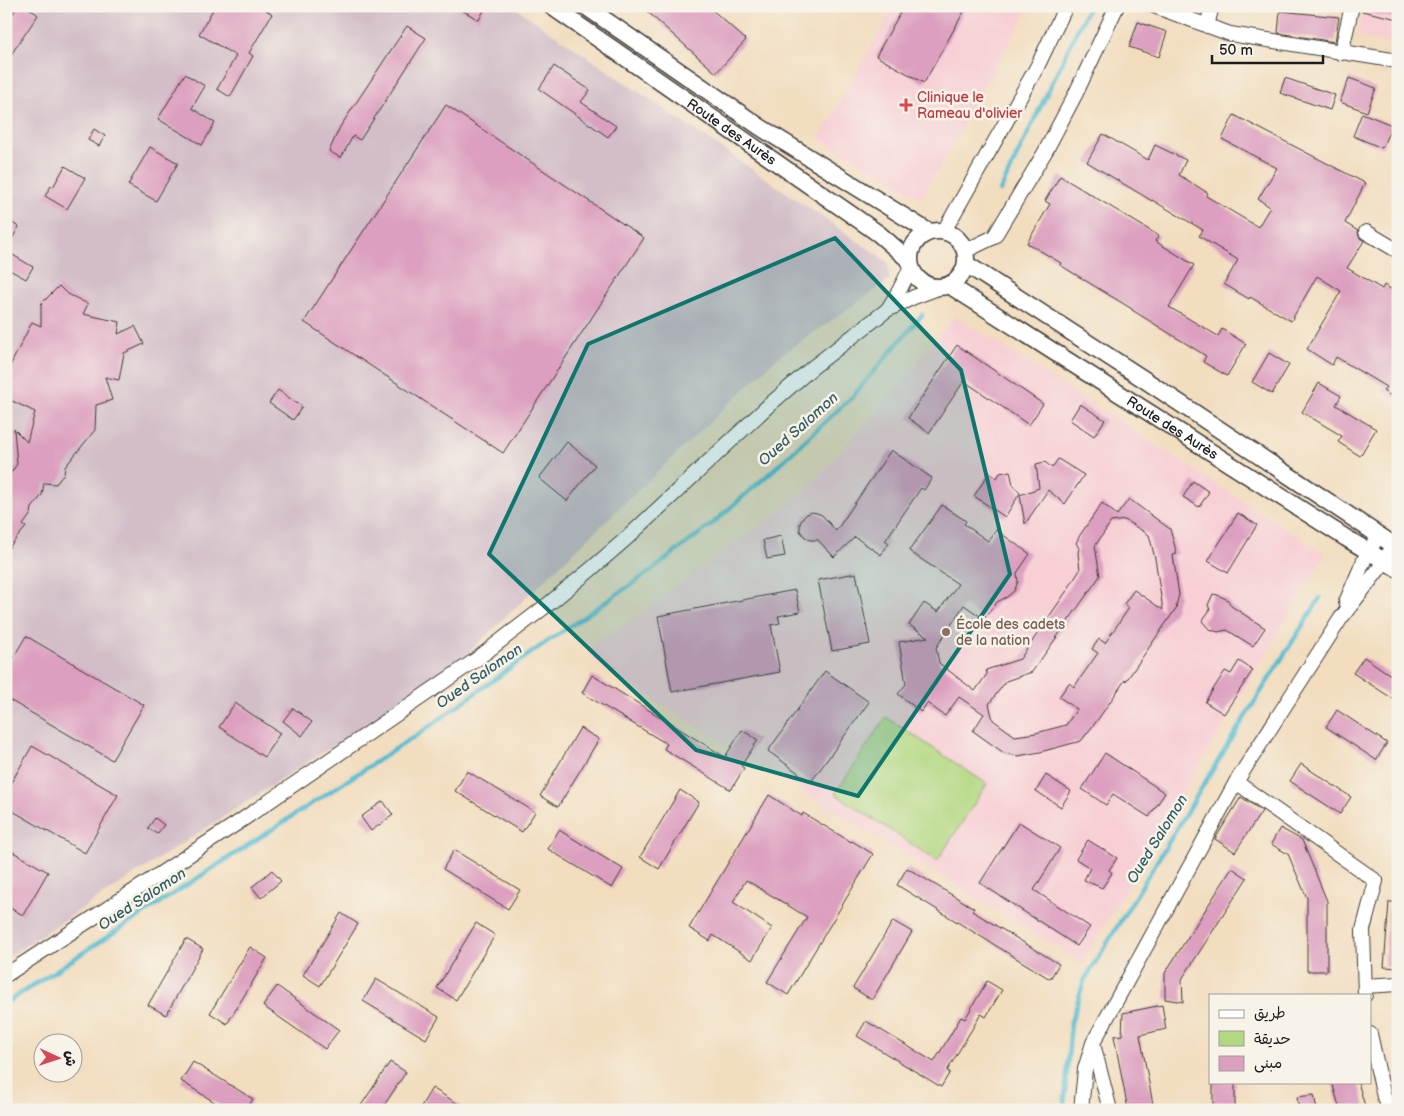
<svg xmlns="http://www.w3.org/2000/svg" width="1404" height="1116" viewBox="0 0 1404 1116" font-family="'Balsamiq Sans','Playpen Sans Arabic',sans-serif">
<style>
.built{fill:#f7cfd5}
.industrial{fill:#d2bdc8}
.green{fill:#b2d882;stroke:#677a4f}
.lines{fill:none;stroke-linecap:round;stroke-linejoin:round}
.stream{stroke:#54bcd1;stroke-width:4.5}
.building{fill:#dc9fbf;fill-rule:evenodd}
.minor-casing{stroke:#3c3934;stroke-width:16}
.tertiary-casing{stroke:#3c3934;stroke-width:19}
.minor{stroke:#fff;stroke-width:14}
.tertiary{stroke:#fff;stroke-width:16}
.marked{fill:#0f766e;fill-opacity:0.2;stroke:#0f766e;stroke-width:4;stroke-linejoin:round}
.health-dot{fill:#e0444e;stroke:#f7f3e8;stroke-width:2}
.education-dot{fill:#8d6e63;stroke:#f7f3e8;stroke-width:2}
.labels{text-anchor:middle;stroke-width:5;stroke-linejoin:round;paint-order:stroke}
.health-label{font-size:14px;fill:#be3a42;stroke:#f7f3e8;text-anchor:start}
.street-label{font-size:14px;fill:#1c1c1c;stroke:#f7f3e8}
.education-label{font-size:14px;fill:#785e54;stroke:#f7f3e8;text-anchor:start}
.water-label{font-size:15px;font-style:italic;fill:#325c64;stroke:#f7f3e8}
</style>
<rect width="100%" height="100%" fill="#f7f3e8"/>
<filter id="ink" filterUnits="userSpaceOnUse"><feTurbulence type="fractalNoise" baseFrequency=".02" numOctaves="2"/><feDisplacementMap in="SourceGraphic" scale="10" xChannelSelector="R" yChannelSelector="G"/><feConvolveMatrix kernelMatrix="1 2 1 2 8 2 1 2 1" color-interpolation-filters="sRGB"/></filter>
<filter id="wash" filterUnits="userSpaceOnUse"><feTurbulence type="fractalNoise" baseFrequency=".0096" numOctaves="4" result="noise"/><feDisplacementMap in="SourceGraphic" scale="20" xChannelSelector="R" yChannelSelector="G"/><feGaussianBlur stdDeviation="1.12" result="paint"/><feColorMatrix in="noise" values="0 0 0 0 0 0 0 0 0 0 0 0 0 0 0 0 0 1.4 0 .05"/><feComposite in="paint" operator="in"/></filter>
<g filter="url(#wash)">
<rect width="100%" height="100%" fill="#f2ddbf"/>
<g class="built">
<path d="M 894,6 L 1030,6 L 922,198 L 819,139 Z"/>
<path d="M 1364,6 L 1398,6 L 1398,46 L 1357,36 Z"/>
<path d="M 955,316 L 1325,554 L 1082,963 L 597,665 L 587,650 L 638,615 L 802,494 L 870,418 Z"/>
</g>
<path class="industrial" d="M 6,6 L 513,6 L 888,262 L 890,280 L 776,359 L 451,669 L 6,958 Z"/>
<path class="green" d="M 886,717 L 987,784 L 937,861 L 835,794 Z"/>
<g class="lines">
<g class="stream">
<path d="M 1000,191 L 1089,6"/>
<path d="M 6,1003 L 423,731 L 535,650 L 648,573 L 712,524 L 770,473 L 852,397 L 922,315"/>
<path d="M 1064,1110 L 1071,1022 L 1084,981 L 1240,725 L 1320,598"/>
</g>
</g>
<g id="blocks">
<g class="building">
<path d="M 18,6 L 26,6 L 38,15 L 6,62 L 6,23 Z"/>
<path d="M 215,6 L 260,6 L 272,14 L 249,53 L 253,56 L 230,97 L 217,89 L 236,56 L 199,34 Z"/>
<path d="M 455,6 L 486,6 L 479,20 Z"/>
<path d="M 641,6 L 708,6 L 746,40 L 716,73 Z"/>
<path d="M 904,6 L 967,6 L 924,83 L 876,56 Z"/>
<path d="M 1362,6 L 1398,6 L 1398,19 L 1362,11 Z"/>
<path d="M 1280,11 L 1339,17 L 1335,42 L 1278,33 Z"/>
<path d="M 1138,22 L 1167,32 L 1159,57 L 1129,47 Z"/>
<path d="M 407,26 L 426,38 L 360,140 L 353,136 L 341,158 L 329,151 L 340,127 Z"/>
<path d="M 554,66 L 590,90 L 581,102 L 616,126 L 608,137 L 539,89 Z"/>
<path d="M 185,74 L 205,86 L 192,108 L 215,123 L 202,145 L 158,119 Z"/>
<path d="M 1285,78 L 1335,95 L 1330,110 L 1280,93 Z"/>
<path d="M 1349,78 L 1376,88 L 1367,112 L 1340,102 Z"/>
<path d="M 446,105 L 644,238 L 503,453 L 304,322 Z"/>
<path d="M 1362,113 L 1392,125 L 1382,148 L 1353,136 Z"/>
<path d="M 1234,115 L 1365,183 L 1345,223 L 1358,231 L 1359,237 L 1364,241 L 1347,268 L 1382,289 L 1384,285 L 1398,293 L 1398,400 L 1383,391 L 1386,387 L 1336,357 L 1332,365 L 1307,349 L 1341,291 L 1317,276 L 1291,321 L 1250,297 L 1249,299 L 1224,284 L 1238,260 L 1199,236 L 1203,230 L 1152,200 L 1152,201 L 1087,162 L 1103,134 L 1148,160 L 1155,145 L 1186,160 L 1179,175 L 1208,193 L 1206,196 L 1258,227 L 1270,207 L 1258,199 L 1277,168 L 1222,139 Z"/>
<path d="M 94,129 L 105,136 L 99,146 L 88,140 Z"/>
<path d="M 150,147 L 178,163 L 156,201 L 128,185 Z"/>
<path d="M 65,166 L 85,178 L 67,209 L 45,196 L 51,186 L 53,187 Z"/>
<path d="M 1060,176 L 1159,236 L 1155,241 L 1194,265 L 1169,307 L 1218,336 L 1222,329 L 1246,344 L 1227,376 L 1203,362 L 1206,356 L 1132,310 L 1132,309 L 1060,265 L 1061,263 L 1027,243 L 1050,204 L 1045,201 Z"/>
<path d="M 6,219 L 19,227 L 6,249 Z"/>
<path d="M 6,251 L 33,267 L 26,279 L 6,268 Z"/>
<path d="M 59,286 L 66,293 L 88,304 L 83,314 L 120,322 L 118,334 L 135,326 L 144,344 L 124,353 L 119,380 L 105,377 L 112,400 L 96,405 L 95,430 L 65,467 L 64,474 L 56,484 L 44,483 L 42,495 L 32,508 L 31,514 L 23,525 L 26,527 L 6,551 L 6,480 L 17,464 L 14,429 L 27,442 L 35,412 L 6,398 L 6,374 L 32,322 L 41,326 L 41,304 Z"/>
<path d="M 957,345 L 1043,404 L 1029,425 L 964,381 L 929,433 L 908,418 Z"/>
<path d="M 1269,353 L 1289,365 L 1272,394 L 1252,382 Z"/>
<path d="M 1319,383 L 1341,396 L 1336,405 L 1376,429 L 1360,456 L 1338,442 L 1342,436 L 1302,412 Z"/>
<path d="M 278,390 L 302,407 L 293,420 L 269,403 Z"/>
<path d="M 1080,404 L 1105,420 L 1094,436 L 1070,420 Z"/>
<path d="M 567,442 L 595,465 L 567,501 L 539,478 Z"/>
<path d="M 891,450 L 932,478 L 924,490 L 921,488 L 885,541 L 889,543 L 881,555 L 855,537 L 834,557 L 818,540 L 810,540 L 805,537 L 800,531 L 800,523 L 803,518 L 807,514 L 812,512 L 817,513 L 822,515 L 836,531 Z"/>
<path d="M 1058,459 L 1084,475 L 1065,504 L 1048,490 L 1025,524 L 1020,495 L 1039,488 L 1036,464 L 1045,462 L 1052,468 Z"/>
<path d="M 1010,471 L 1013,485 L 1020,493 L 1005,517 L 974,496 L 989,473 L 997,478 L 1000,473 Z"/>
<path d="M 1193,481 L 1209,492 L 1199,507 L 1183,497 Z"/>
<path d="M 1129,499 L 1170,529 L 1177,554 L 1173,555 L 1179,595 L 1176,606 L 1177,607 L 1126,681 L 1125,680 L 1099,718 L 1081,741 L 1040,752 L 1018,756 L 1004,753 L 973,731 L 984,714 L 959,697 L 945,716 L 927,703 L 921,712 L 898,694 L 906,684 L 899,642 L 928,637 L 909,625 L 924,603 L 938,612 L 958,584 L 909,551 L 942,505 L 966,521 L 964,524 L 988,541 L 996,530 L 1030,554 L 1017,573 L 1018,582 L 1014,591 L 1007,597 L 997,602 L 984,619 L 964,605 L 936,648 L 939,663 L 975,691 L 987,674 L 986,670 L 1020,659 L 1066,592 L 1080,570 L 1078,553 L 1079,548 L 1076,543 L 1080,535 L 1102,503 L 1117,515 ZM 1125,520 L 1149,535 L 1155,558 L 1163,610 L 1134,590 L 1124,604 L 1129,608 L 1105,643 L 1099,639 L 1092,649 L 1098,653 L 1074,687 L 1069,683 L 1059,697 L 1077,709 L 1066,725 L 1036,733 L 1015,736 L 993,720 L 989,704 L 1006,681 L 1032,672 L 1100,576 L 1095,546 L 1111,522 Z"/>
<path d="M 1238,513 L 1257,525 L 1228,573 L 1208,561 Z"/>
<path d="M 781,536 L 785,556 L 767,559 L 763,540 Z"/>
<path d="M 856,573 L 870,644 L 832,651 L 818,580 Z"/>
<path d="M 795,590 L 800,612 L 778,616 L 780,623 L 771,625 L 780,672 L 672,692 L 658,616 Z"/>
<path d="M 1213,594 L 1218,595 L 1228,600 L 1231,606 L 1265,628 L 1253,646 L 1227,630 L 1218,632 L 1209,629 L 1202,621 L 1210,610 L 1208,605 Z"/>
<path d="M 26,636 L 144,705 L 112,760 L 6,698 L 6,670 Z"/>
<path d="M 1364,657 L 1398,680 L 1398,702 L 1353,673 Z"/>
<path d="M 1239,661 L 1253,670 L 1224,714 L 1205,702 L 1225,671 L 1231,674 Z"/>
<path d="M 825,671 L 869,702 L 811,782 L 768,751 Z"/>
<path d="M 592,675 L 725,757 L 742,730 L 758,740 L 741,766 L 744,768 L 731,790 L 664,749 L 667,744 L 582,693 Z"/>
<path d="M 235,703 L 280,733 L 264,757 L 219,727 Z"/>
<path d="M 293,708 L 312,722 L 302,736 L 283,721 Z"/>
<path d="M 1337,710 L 1387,743 L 1376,760 L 1326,727 Z"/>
<path d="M 580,728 L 599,739 L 558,807 L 540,796 Z"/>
<path d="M 32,746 L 118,795 L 85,853 L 6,807 L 6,792 Z"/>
<path d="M 1105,753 L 1165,793 L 1149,817 L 1113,794 L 1106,805 L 1082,789 Z"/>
<path d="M 1301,764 L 1351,797 L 1340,814 L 1290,781 Z"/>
<path d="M 467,771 L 535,812 L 522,832 L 455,791 Z"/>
<path d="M 1046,775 L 1071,791 L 1061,807 L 1036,791 Z"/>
<path d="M 680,790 L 699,802 L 659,869 L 640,857 Z"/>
<path d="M 769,795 L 802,816 L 803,813 L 851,842 L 852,841 L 873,854 L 788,995 L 767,982 L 807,917 L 746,880 L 733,902 L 772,928 L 752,960 L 713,935 L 710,941 L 689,928 Z"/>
<path d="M 1241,797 L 1262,811 L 1235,852 L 1215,839 Z"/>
<path d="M 383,801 L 393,815 L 371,831 L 361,817 Z"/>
<path d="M 155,818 L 164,825 L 157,834 L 148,828 Z"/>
<path d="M 1019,822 L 1060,848 L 1034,890 L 1090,927 L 1077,946 L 980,883 Z"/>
<path d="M 1280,828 L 1302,840 L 1327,901 L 1327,971 L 1307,971 L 1307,898 L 1288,854 L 1271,844 Z"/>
<path d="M 559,830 L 623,869 L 612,888 L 548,849 Z"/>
<path d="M 1088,840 L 1117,858 L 1109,870 L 1112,873 L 1102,888 L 1084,880 L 1090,868 L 1076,859 Z"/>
<path d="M 6,848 L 48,872 L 23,915 L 6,906 Z"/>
<path d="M 454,850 L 520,890 L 508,909 L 443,869 Z"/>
<path d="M 907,868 L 974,908 L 972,911 L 1059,964 L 1050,979 L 897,885 Z"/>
<path d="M 1232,868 L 1247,878 L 1182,979 L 1183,1002 L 1165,999 L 1165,973 Z"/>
<path d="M 272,870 L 281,881 L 261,898 L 252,887 Z"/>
<path d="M 1389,902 L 1398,902 L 1398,968 L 1384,967 Z"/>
<path d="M 341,913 L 358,924 L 320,986 L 303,975 Z"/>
<path d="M 893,921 L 912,932 L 872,1000 L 853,988 Z"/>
<path d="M 476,923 L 495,935 L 456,1000 L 437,988 Z"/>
<path d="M 186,939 L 203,949 L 166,1015 L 148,1005 Z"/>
<path d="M 250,947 L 267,958 L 227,1024 L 210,1013 Z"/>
<path d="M 376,979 L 439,1017 L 426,1039 L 363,1001 Z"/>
<path d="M 987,981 L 1002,990 L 986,1017 L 981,1014 L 947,1071 L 950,1072 L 941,1087 L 857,1036 L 866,1021 L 934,1062 L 961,1017 L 965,1019 Z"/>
<path d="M 277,986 L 339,1030 L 325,1049 L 263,1006 Z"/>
<path d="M 1162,1005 L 1166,1029 L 1140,1035 L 1154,1110 L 1128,1110 L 1114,1036 L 1122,1035 L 1123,1013 Z"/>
<path d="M 193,1062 L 253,1099 L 246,1110 L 227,1110 L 181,1081 Z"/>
<path d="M 390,1062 L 406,1072 L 381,1110 L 358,1110 Z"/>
<rect x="1213" y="1082" width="22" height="28"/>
<path d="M 1332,1082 L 1358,1082 L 1366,1110 L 1340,1110 Z"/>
<path d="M 432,1088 L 468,1110 L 419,1110 Z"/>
<path d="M 1314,1095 L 1317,1110 L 1299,1110 L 1297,1097 Z"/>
</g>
</g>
</g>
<g filter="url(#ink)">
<use href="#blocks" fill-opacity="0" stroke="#3c3934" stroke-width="1"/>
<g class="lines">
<g class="minor-casing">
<g id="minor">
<path d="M 1154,6 L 1230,34 L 1398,61"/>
<path d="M 1207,26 L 1212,6"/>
<path d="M 1341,53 L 1352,6"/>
<path d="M 944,231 L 1037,67 L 1066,6"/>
<path d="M 1366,232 L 1398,251"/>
<path d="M 965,251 L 994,237 L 1045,152 L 1076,93 L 1117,6"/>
<path d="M 888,309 L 900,289 L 911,267"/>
<path d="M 1346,602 L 1368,551 L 1379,536"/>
<path d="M 1236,782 L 1376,881 L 1363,930 L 1365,995"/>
<path d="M 6,975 L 239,822 L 477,659 L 551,602 L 590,570 L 628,537 L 768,406 L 813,367 L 887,310 L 914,297 L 941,287"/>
<path d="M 1365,986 L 1398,984"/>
<path d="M 1370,1034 L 1384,1097 L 1390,1110"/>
<path d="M 1093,1044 L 1110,1110"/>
<path d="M 1081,1110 L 1085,1069 L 1093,1043 L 1236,782 L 1341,618 L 1385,561 L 1389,553"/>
</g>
</g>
<g class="tertiary-casing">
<g id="tertiary">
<path id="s1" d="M 551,6 L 862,222 L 879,234 L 909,260"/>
<path d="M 585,6 L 760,127 L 929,232"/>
<circle cx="938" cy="259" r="28"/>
<path d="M 966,264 L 1145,380 L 1398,548"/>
<path id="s2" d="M 949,285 L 1346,538 L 1398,569"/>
</g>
</g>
<use href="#minor" class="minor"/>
<use href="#tertiary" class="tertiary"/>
</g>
</g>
<path class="marked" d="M 835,238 L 961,370 L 1010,574 L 858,796 L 696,750 L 489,554 L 588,344 Z"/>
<path class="health-dot" d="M903.5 97.5h5v5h5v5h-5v5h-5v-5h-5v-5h5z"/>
<circle class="education-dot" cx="946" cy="632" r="5"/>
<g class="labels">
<g class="health-label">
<text x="917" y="102">Clinique le<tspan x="917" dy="16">Rameau d'olivier</tspan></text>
</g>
<g class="street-label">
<text dy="5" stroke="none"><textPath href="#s1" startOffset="220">Route des Aurès</textPath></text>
<text dy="5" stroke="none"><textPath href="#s2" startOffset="265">Route des Aurès</textPath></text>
</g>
<g class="education-label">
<text x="956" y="629">École des cadets<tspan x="956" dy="16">de la nation</tspan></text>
</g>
<g class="water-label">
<text transform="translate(798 429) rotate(-42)" y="5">Oued Salomon</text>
<text transform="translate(479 676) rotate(-35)" y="5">Oued Salomon</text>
<text transform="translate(1157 839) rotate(-58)" y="5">Oued Salomon</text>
<text transform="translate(142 899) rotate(-33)" y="5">Oued Salomon</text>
</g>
</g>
<rect width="1404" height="1116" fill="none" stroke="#f7f3e8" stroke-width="25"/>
<rect x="1209" y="994" width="162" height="90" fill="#f7f3e8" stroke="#9f9d96"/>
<rect x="1219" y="1010" width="25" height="8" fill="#ffffff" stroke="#9f9d96"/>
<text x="1254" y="1018" font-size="15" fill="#1c1c1c">طريق</text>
<rect x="1219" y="1031" width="25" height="15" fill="#b2d882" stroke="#9f9d96"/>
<text x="1254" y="1044" font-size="15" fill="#1c1c1c">حديقة</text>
<rect x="1219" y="1056" width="25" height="15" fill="#dc9fbf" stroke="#9f9d96"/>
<text x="1254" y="1068" font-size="15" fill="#1c1c1c">مبنى</text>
<g transform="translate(58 1058) rotate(93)"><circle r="24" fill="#f7f3e8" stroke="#9f9d96"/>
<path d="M0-4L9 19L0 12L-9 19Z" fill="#d1495b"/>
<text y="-8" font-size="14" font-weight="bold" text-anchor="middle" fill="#1c1c1c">ش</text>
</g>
<path d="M1212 55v8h111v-8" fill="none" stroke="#1c1c1c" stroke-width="2.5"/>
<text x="1219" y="55" font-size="15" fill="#1c1c1c" stroke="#f7f3e8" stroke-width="4" paint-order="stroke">50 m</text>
</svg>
